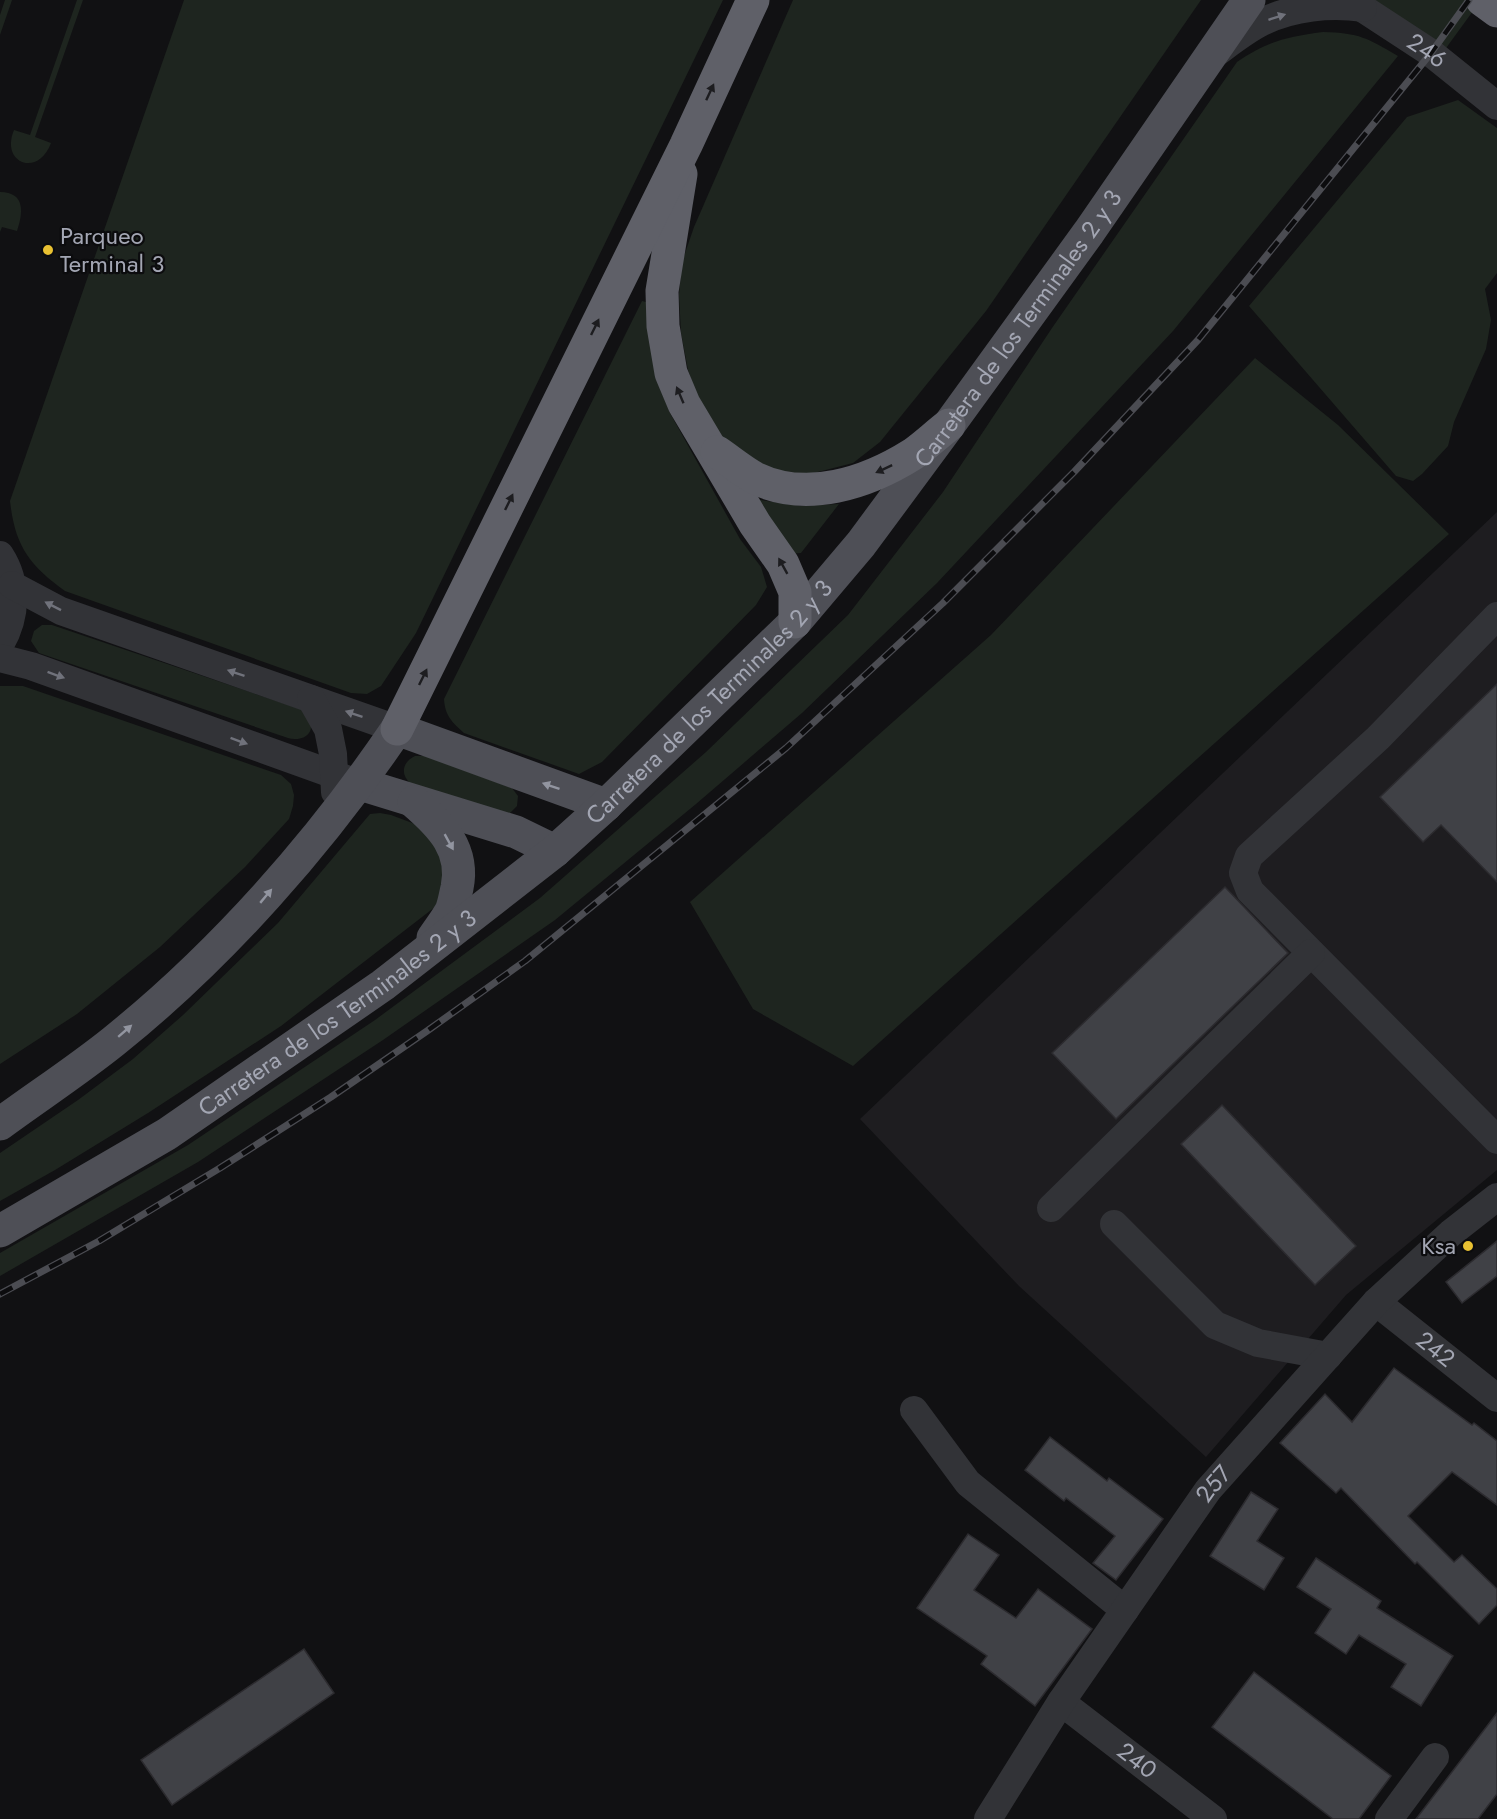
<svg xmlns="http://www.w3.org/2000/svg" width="1497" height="1819" viewBox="0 0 1497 1819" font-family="Jost,sans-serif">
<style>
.built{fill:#1e1d20}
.green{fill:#1e251f}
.building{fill:#404146;stroke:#2c2b2f;stroke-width:1.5}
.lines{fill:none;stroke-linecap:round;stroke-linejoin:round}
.minor{stroke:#323337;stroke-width:28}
.major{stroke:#4e4f56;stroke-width:33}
.highway{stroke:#5f6068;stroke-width:33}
.rail-casing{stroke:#4b4c52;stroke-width:7}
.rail{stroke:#0c0c0e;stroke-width:4.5;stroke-dasharray:14;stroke-linecap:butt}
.oneway{fill:#70727b}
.oneway2{fill:#1d1d20}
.oneway3{fill:#9295a0}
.poi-dot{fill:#e9c132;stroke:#0c0c0e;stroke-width:2}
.labels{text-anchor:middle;stroke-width:4.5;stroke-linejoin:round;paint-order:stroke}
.street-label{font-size:24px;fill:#a3a6b3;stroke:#0c0c0e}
.poi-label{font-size:24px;fill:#a3a6b3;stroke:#0c0c0e;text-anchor:start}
</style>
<rect width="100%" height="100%" fill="#111113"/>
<path class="built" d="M 1497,512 L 1497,1170 L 1346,1295 L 1206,1457 L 1019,1286 L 860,1119 Z"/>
<g class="green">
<path d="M 5,0 L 12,0 L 0,35 L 0,15 Z"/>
<path d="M 77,0 L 83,0 L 35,137 L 51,143 C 38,178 0,163 14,130 L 30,135 Z"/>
<path d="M 184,0 L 723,0 L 416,633 L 381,686 L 367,694 L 351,693 L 65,591 C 29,565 15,546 10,501 Z"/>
<path d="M 793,0 L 1201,0 L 986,311 L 880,442 L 853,463 L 806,475 L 779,473 L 730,447 L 712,425 L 697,398 L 688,370 L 681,333 L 679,295 L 682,262 L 694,227 Z"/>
<path d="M 1372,0 L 1481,0 L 1441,55 Z"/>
<path d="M 1323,32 C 1360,33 1367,38 1398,56 L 1173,331 L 937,583 L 802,713 L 696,804 L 555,920 L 383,1040 L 198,1162 L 0,1276 L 0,1253 L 188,1145 L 375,1020 L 540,898 L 706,752 L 848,615 L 943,492 L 1052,328 L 1237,62 C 1268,41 1286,37 1323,32 Z"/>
<path d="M 1458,100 L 1497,128 L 1497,273 L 1485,289 L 1491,320 L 1486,349 L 1454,422 L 1448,446 L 1422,474 L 1413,481 L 1396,476 L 1249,306 L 1407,117 Z"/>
<path d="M 0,192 C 26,192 23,214 17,231 L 2,227 L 0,232 Z"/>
<path d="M 642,301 L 646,302 L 656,378 L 670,413 L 740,539 L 761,567 L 767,587 L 756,605 L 602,762 L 579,774 L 464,733 C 452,722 445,716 444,699 Z"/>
<path d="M 1255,358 L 1338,425 L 1449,534 L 853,1066 L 753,1009 L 690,902 L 991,635 Z"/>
<path d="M 754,499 L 800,506 L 839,504 L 801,553 L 789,554 Z"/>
<path d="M 42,625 L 52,625 L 300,709 L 305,711 C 306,715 311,721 311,725 C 312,738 297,741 288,738 L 39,653 L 31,641 L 34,631 Z"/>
<path d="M 0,686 L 23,686 L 281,775 L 291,784 L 294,795 L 293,806 L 289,819 L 245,867 L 160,947 L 77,1014 L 0,1064 Z"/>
<path d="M 415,756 L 425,756 L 512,788 L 518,796 L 517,806 L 509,814 L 411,784 C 400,775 402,762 415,756 Z"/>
<path d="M 380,813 L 391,815 L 431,830 L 449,876 L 435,907 L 281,1026 L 148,1113 L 55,1170 L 0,1201 L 0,1153 L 78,1100 L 133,1059 L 183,1015 L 278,923 L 370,814 Z"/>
</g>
<g class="building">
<path d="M 1497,684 L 1497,882 L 1441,825 L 1423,842 L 1380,797 Z"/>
<path d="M 1225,887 L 1288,953 L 1116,1119 L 1052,1053 Z"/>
<path d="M 1222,1105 L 1356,1246 L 1315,1285 L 1181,1144 Z"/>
<path d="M 1497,1241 L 1497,1276 L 1462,1303 L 1446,1282 Z"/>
<path d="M 1394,1368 L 1472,1425 L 1474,1423 L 1497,1441 L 1497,1505 L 1452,1472 L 1408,1516 L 1454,1562 L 1462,1555 L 1497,1589 L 1497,1605 L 1479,1624 L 1417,1562 L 1415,1564 L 1341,1488 L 1336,1493 L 1280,1443 L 1325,1394 L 1352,1422 Z"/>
<path d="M 1050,1437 L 1107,1481 L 1109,1478 L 1163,1519 L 1116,1580 L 1093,1563 L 1115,1536 L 1066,1498 L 1064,1501 L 1025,1470 Z"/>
<path d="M 1251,1492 L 1278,1509 L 1257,1541 L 1284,1558 L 1264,1590 L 1210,1556 Z"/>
<path d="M 968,1534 L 999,1555 L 974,1590 L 1016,1618 L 1038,1589 L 1092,1629 L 1035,1706 L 981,1664 L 987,1656 L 917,1608 Z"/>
<path d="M 1316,1558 L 1381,1601 L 1377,1608 L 1453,1656 L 1421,1706 L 1391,1687 L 1406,1664 L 1359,1635 L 1346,1654 L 1315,1633 L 1331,1609 L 1297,1587 Z"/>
<path d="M 304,1649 L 334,1693 L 172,1805 L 141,1760 Z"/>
<path d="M 1254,1672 L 1391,1776 L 1359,1819 L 1333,1819 L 1212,1727 Z"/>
<path d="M 1497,1713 L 1497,1794 L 1478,1819 L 1416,1819 Z"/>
</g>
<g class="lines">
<g class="minor">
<path id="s1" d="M 1350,0 L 1431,53 L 1497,106"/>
<path d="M 1216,53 C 1231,42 1246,30 1262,22 C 1292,7 1331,3 1363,8"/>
<path d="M 0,555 C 18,583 17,616 0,645"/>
<path d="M 12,585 L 61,611 L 397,729"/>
<path d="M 1497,616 L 1378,738 L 1249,856 L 1243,873 L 1250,891 L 1497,1140"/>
<path d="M 0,658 L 31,666 L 360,784"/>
<path d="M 311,699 L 328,729 L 333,754 L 335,792"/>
<path d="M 1051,1208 L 1311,953"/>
<path d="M 1114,1224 L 1215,1325 L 1258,1343 L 1328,1356"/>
<path id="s2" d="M 1376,1302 L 1497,1398"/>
<path d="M 914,1410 L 968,1483 L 1125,1610"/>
<path id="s3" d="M 1061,1702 L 1213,1819"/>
<path id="s4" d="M 988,1819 L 1061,1702 L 1208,1490 L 1376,1302 L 1451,1233 L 1497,1197"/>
<path d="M 1389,1819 L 1435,1757"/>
</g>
<g class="major">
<path d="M 360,784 L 516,832 L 555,851"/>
<path d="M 414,802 C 442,826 465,850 457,888 C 455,896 454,904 451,911 C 446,920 439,929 433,938"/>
<path d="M 0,1124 C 38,1096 78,1070 114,1041 C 221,955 320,843 397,729 L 606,805"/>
<path id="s5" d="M 0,1231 L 167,1134 L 383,985 L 555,851 L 606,805 L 795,622 L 861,544 L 949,425 L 1089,232 L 1249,0"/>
</g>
<g class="highway">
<path d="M 1482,0 L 1497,11"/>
<path d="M 681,174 L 662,291 L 663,326 L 671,373 L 684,404 L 709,446 L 755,524 L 783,564 L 795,592 L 795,622"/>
<path d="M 717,452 C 729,460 742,471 755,478 C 807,503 867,483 913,454 C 926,445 937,434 949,425"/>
<path d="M 397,729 L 686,145 L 753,0"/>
</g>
<g class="rail-casing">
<path id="rail" d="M 0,1294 L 99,1241 L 220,1168 L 331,1097 L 427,1031 L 525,961 L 786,748 L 943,603 L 1074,472 L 1198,340 L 1431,53 L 1469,0"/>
</g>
<use href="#rail" class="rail"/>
</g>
<defs><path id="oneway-solid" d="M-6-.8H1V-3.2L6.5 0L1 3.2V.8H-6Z" transform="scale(1.5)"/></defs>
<g class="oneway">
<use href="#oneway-solid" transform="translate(1277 17) rotate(-18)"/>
<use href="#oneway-solid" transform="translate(53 606) rotate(-153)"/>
<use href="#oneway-solid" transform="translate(236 673) rotate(-161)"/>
<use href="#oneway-solid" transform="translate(56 675) rotate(20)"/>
<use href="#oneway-solid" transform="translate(354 714) rotate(-161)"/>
<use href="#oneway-solid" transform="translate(239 741) rotate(20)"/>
</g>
<g class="oneway2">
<use href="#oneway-solid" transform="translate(710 92) rotate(-65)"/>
<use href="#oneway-solid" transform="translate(595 327) rotate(-64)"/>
<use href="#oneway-solid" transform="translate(680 395) rotate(-113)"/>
<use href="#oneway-solid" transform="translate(884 469) rotate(155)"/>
<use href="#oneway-solid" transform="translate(509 502) rotate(-64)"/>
<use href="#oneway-solid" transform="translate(783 566) rotate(-119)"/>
<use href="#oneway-solid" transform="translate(423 677) rotate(-64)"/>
</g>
<g class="oneway3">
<use href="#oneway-solid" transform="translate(551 786) rotate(-161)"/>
<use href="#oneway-solid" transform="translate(449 842) rotate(61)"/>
<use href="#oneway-solid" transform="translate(266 896) rotate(-50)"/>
<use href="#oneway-solid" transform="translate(125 1031) rotate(-41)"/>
</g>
<g class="poi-dot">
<circle cx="48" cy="250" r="6"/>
<circle cx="1468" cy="1246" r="6"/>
</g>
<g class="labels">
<g class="street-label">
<text dy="8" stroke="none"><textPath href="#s1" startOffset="92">246</textPath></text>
<text dy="8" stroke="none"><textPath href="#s5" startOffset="1374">Carretera de los Terminales 2 y 3</textPath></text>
<text dy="8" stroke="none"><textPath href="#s5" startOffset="888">Carretera de los Terminales 2 y 3</textPath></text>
<text dy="8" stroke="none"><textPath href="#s5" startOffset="402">Carretera de los Terminales 2 y 3</textPath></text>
<text dy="8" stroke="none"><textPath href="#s2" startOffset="76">242</textPath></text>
<text dy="8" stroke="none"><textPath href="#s4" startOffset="404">257</textPath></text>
<text dy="8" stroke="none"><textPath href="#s3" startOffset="96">240</textPath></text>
</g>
<g class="poi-label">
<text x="60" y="244">Parqueo<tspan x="60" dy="28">Terminal 3</tspan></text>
<text x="1456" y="1254" text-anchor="end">Ksa</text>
</g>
</g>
</svg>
